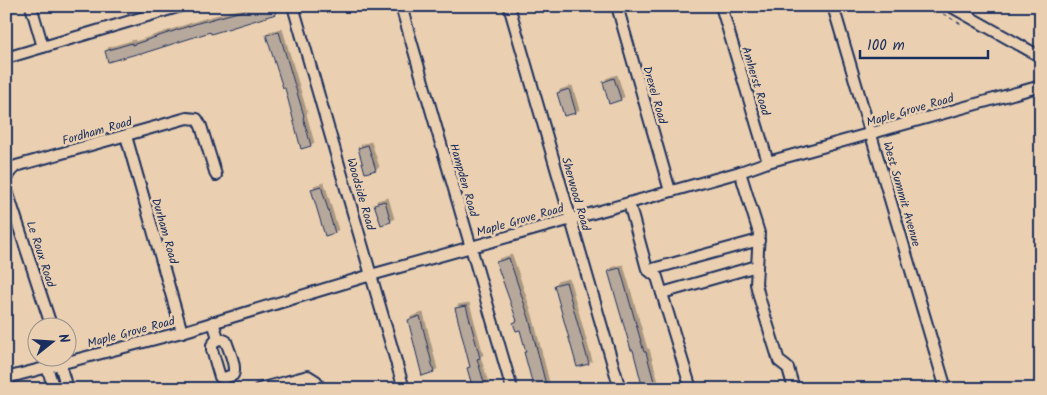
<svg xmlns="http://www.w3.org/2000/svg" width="1047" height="395" viewBox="0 0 1047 395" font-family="Kalam,sans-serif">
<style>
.building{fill:#b7a89c;stroke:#1b2f5e;filter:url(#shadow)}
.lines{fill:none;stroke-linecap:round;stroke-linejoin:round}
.minor-casing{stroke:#1b2f5e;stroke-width:14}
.path{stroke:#1b2f5e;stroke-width:1;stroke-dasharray:4 4;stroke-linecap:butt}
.minor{stroke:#ead0b1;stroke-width:10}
.labels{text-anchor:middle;stroke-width:5;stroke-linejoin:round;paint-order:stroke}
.street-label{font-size:12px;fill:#1b2f5e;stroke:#ead0b1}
</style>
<defs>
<filter id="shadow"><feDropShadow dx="3" dy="-3" stdDeviation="0" flood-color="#0004"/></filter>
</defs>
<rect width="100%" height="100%" fill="#ead0b1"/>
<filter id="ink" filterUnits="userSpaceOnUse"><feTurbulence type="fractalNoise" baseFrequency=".02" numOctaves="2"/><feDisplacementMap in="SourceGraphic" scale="10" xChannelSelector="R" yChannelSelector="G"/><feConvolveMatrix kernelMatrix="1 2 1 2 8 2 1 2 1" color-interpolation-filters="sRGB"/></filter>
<g filter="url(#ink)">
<g class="building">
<path d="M 260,6 L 274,6 L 276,14 L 211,34 L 210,32 L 141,54 L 140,53 L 108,62 L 105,51 L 132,43 L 132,45 L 198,23 Z"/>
<path d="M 279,32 L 304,116 L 303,117 L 311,146 L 301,149 L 285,88 L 283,88 L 266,35 Z"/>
<path d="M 614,78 L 621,100 L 609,104 L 603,82 Z"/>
<path d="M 569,89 L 576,113 L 564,116 L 557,93 Z"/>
<path d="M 368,145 L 376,170 L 365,173 L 358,148 Z"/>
<path d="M 321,186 L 335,233 L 325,236 L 311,189 Z"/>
<path d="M 385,201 L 391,222 L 381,225 L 374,204 Z"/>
<path d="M 509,258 L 529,318 L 547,389 L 534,389 L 524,352 L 526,352 L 520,330 L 516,331 L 513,323 L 517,321 L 496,262 Z"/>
<path d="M 620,268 L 644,352 L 646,352 L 656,389 L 643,389 L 633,350 L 631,350 L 608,271 Z"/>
<path d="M 566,282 L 589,364 L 577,367 L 554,285 Z"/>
<path d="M 466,306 L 480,358 L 477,359 L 486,389 L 473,389 L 467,368 L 470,367 L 455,308 Z"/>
<path d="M 420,316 L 434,372 L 422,376 L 408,320 Z"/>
</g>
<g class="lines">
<g class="minor-casing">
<g id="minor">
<path d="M 31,6 L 43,47"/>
<path d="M 293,6 L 404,389"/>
<path d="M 401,6 L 512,389"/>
<path d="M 509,6 L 620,389"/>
<path d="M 617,6 L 670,191"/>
<path d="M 721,6 L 768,162"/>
<path d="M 833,6 L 946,389"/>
<path d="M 950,6 L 1041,57"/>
<path d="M 6,58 L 181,6"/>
<path d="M 126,136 L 182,332"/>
<path d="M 740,172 L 759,233 L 756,284 L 760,300 L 779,361 L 788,368 L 794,389"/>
<path d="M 6,184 L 8,174 L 16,166 L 187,118 L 197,119 L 201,126 L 216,175"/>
<path d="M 6,188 L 52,328"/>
<path d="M 629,203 L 647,269 L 657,277 L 691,389"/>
<path d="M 649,270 L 759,240"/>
<path d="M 662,293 L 757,266"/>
<path d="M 213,322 L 218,338 L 212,345 L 212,350 L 220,377 L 224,378 L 233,375 C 237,366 229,351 226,341 L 218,338"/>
<path d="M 60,364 L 67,389"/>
<path d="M 47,367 L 54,389"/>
<path d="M 6,378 L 182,332 L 371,275 L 740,172 L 768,162 L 1041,86"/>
<path d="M 259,389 L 308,376 L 316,381 L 320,389"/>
</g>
</g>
<path class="path" d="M 929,6 L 961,24"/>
<use href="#minor" class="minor"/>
</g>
</g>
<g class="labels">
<g class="street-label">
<text transform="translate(756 81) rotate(73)" y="4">Amherst Road</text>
<text transform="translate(655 95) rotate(74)" y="4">Drexel Road</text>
<text transform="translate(910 110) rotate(-16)" y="4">Maple Grove Road</text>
<text transform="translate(97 131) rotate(-16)" y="4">Fordham Road</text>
<text transform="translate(464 180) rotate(74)" y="4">Hampden Road</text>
<text transform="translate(361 194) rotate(74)" y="4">Woodside Road</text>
<text transform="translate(576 194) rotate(74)" y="4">Sherwood Road</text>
<text transform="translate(902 194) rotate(74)" y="4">West Summit Avenue</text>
<text transform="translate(520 220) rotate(-16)" y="4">Maple Grove Road</text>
<text transform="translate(165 231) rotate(74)" y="4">Durham Road</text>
<text transform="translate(41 254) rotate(72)" y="4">Le Roux Road</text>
<text transform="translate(131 332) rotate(-15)" y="4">Maple Grove Road</text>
</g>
</g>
<rect width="1047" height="395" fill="none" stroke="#ead0b1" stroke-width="25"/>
<rect x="12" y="12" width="1022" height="370" fill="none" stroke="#1b2f5e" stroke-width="2" filter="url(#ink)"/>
<g transform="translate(52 342) rotate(73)"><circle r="24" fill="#ead0b1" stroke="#979090"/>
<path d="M0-4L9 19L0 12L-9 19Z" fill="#1b2f5e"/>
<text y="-8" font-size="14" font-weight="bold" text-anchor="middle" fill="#1b2f5e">N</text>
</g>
<path d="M860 50v8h128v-8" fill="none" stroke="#1b2f5e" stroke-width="2.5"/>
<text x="867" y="50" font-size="15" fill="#1b2f5e" stroke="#ead0b1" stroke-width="4" paint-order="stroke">100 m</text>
</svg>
